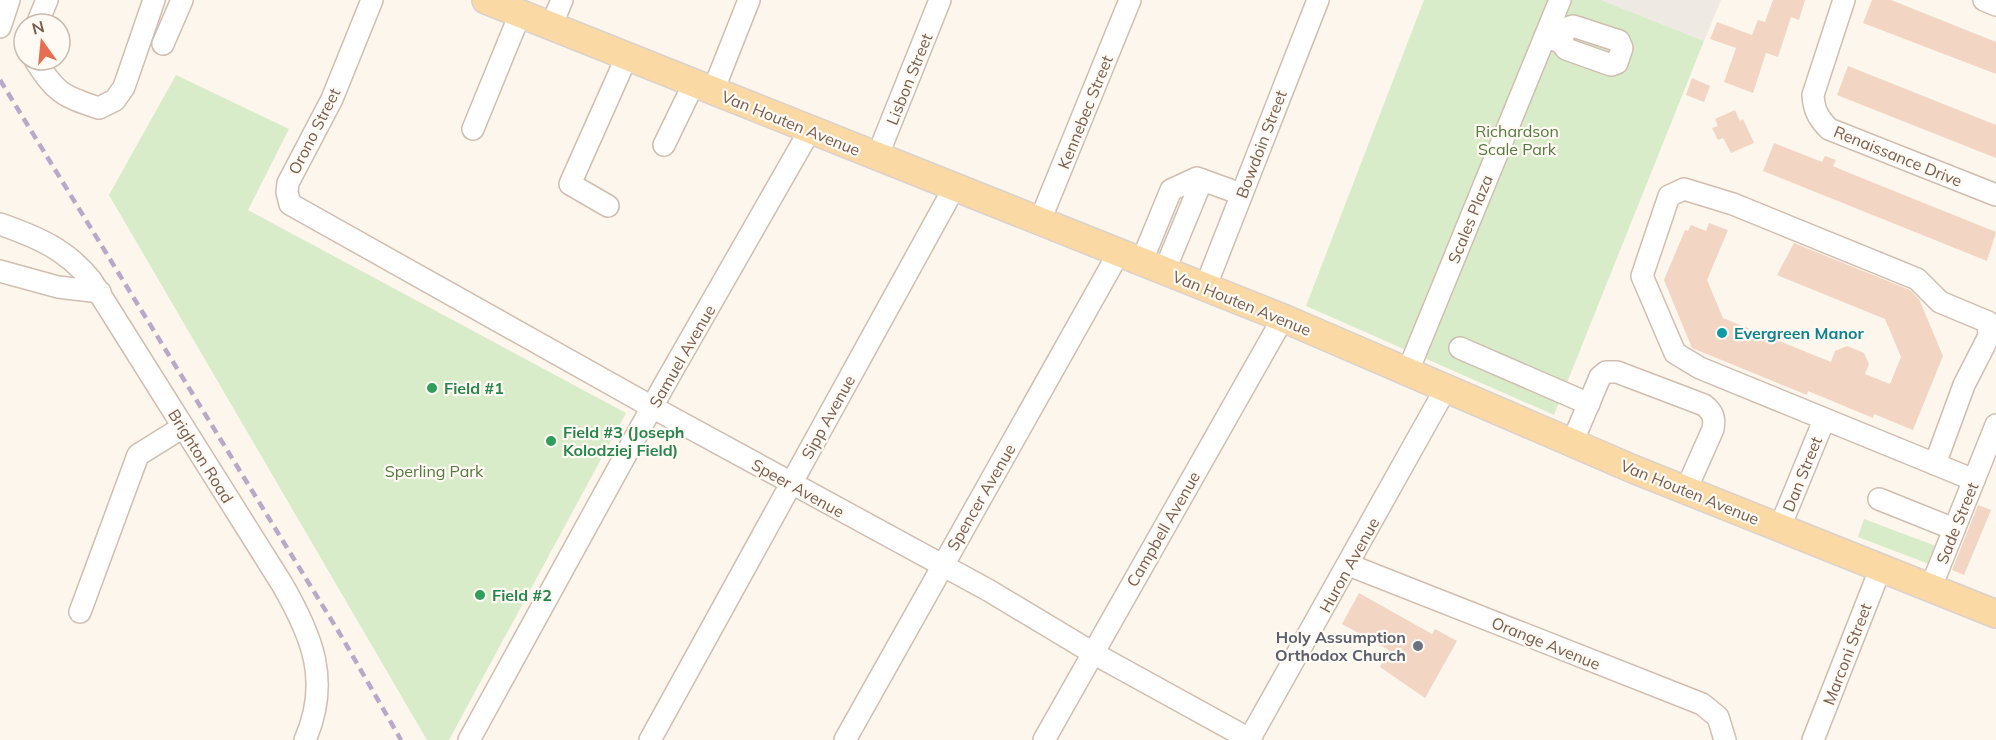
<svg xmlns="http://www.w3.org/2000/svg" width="1996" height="740" viewBox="0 0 1996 740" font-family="Mulish,sans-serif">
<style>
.industrial{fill:#efe9e4}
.green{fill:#d8ecc9}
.building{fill:#f3d5c3}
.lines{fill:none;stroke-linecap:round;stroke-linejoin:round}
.minor-casing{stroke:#d1beb0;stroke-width:24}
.major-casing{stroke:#dad1cd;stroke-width:30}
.minor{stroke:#fff;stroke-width:21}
.major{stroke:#fbd9a5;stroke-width:27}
.rail{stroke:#b9a8c9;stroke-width:4.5;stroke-dasharray:9 6;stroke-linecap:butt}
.culture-dot{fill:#0f9aa8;stroke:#fffaf3;stroke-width:2}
.leisure-dot{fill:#2e9e5b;stroke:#fffaf3;stroke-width:2}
.worship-dot{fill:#6b7280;stroke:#fffaf3;stroke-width:2}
.labels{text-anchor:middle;stroke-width:4.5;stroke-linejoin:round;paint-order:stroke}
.street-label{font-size:16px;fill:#7a5c4d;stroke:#fffaf3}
.park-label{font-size:16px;fill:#537a41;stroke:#fffaf3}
.culture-label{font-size:16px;font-weight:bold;fill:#0d838f;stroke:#fffaf3;text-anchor:start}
.leisure-label{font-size:16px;font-weight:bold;fill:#27864d;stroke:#fffaf3;text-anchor:start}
.worship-label{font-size:16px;font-weight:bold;fill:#5b616d;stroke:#fffaf3;text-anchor:end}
</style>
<rect width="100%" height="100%" fill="#fdf6ec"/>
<path class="industrial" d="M 1601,0 L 1721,0 L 1704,41 Z"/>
<g class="green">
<path d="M 1424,0 L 1601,0 L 1704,41 L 1554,415 L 1306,306 Z"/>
<path d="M 176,75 L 289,129 L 248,210 L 626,413 L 449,740 L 427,740 L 109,195 Z"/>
<path d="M 1864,519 L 1936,546 L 1929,564 L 1858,537 Z"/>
</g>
<g class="building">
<path d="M 1773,0 L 1805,0 L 1799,20 L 1791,17 L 1778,57 L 1766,53 L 1753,93 L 1724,82 L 1736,48 L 1710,39 L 1717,22 L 1752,35 L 1758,20 L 1765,22 Z"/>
<path d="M 1872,0 L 1891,0 L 1996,42 L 1996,74 L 1863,23 Z"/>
<path d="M 1848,66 L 1996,125 L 1996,158 L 1837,95 Z"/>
<path d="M 1692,78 L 1710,86 L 1704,102 L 1686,95 Z"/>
<path d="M 1735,110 L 1740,121 L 1743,119 L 1754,143 L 1731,153 L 1723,138 L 1718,140 L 1712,128 L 1718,126 L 1715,119 Z"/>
<path d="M 1774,143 L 1822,162 L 1825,156 L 1836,160 L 1833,166 L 1842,170 L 1996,232 L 1987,261 L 1763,171 Z"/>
<path d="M 1709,223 L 1728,230 L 1707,280 L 1723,318 L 1831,362 L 1835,351 L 1847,346 L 1864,353 L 1869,364 L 1865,374 L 1890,384 L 1901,357 L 1885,319 L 1777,275 L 1794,243 L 1910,290 L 1919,299 L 1943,356 L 1913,430 L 1874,414 L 1873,418 L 1808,391 L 1807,395 L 1692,348 L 1664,280 L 1685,230 L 1688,231 L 1691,225 L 1706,231 Z"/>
<path d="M 1978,505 L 1991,510 L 1964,575 L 1952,570 Z"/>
<path d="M 1359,593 L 1432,634 L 1435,629 L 1457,641 L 1425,698 L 1380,667 L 1389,650 L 1342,624 Z"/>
</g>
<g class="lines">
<g class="minor-casing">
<g id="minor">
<path d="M 372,0 L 332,99 L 288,183 L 287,192 L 290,204 L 652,407 L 988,590 L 1093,653 L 1251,740"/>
<path d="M 1844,0 L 1813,95 C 1814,110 1818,118 1829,129 L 1996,195"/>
<path d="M 1984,0 L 1996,5"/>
<path d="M 37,24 L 47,0"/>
<path d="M 551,26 L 562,0"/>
<path d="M 0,27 L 9,0"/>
<path d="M 1545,37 L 1561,42 L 1566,49 L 1611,65 L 1617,63 L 1622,48 L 1619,41 L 1573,26 L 1566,28 L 1561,42"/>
<path d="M 163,44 L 182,0"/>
<path d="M 35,60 C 56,93 62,96 99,108 L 115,100 L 124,87 L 154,0"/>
<path d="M 713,91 L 749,0"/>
<path d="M 473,129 L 520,14"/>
<path d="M 664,145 L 694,83"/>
<path d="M 877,157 L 940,0"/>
<path d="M 1684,189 L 1733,204 L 1917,279 L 1940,302 L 1988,322 L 1989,336 L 1964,385 L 1935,464 L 1700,368 L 1675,353 L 1642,276 L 1669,196 Z"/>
<path d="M 608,206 L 570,184 L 627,56"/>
<path d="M 1039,223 L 1130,0"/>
<path d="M 0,224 C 37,237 66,249 91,280 L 282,584 C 312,636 331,681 305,740"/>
<path d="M 1141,263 L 1171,190 L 1197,178 L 1241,194"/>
<path d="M 0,271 L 58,287 L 100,292"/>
<path d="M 1164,272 L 1202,180"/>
<path d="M 1205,288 L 1318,0"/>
<path d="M 1460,348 L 1589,404"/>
<path d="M 1408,371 L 1560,0"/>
<path d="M 1572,443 L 1600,377 L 1606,372 L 1617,372 L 1704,405 C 1713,412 1715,418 1713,429 L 1686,490"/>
<path d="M 1935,464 L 1974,480"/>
<path d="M 1879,499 L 1954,529"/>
<path d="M 1780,527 L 1824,420"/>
<path d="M 1349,565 L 1702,704 L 1718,717 L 1725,740"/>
<path d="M 1931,587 L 1996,425"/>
<path d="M 80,612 L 138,455 L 183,427"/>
<path d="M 469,740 L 663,387 L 810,130"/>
<path d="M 650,740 L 954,188"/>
<path d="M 845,740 L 1118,254"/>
<path d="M 1044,740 L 1283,318"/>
<path d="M 1249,740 L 1446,388"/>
<path d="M 1813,740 L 1881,567"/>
</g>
</g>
<g class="major-casing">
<path id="major" d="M 486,0 L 1283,318 L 1633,469 L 1996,614"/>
</g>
<use href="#minor" class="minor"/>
<use href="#major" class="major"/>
<path class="rail" d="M 0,80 L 340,634 L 401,740"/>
</g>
<circle class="culture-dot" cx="1722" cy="333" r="6"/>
<g class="leisure-dot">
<circle cx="432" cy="388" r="6"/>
<circle cx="551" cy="441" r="6"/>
<circle cx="480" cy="595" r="6"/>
</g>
<circle class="worship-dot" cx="1418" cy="646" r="6"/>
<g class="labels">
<g class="street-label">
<text transform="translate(909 79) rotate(-68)" y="6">Lisbon Street</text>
<text transform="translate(1085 112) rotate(-68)" y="6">Kennebec Street</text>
<text transform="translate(791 123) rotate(22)" y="6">Van Houten Avenue</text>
<text transform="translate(314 131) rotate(-63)" y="6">Orono Street</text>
<text transform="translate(1261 144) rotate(-69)" y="6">Bowdoin Street</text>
<text transform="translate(1898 156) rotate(22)" y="6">Renaissance Drive</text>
<text transform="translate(1470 219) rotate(-68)" y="6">Scales Plaza</text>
<text transform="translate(1242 303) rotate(22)" y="6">Van Houten Avenue</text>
<text transform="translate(682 356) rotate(-60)" y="6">Samuel Avenue</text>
<text transform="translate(828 417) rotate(-61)" y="6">Sipp Avenue</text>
<text transform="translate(201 456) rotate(58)" y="6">Brighton Road</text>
<text transform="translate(1802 474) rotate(-68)" y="6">Dan Street</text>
<text transform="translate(798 488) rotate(29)" y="6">Speer Avenue</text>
<text transform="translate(1690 492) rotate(22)" y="6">Van Houten Avenue</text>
<text transform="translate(981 497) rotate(-60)" y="6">Spencer Avenue</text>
<text transform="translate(1957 523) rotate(-68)" y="6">Sade Street</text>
<text transform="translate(1163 529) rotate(-60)" y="6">Campbell Avenue</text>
<text transform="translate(1349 565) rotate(-61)" y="6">Huron Avenue</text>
<text transform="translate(1546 643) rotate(22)" y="6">Orange Avenue</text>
<text transform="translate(1847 654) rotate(-69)" y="6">Marconi Street</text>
</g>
<g class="park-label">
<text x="1517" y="137">Richardson<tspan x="1517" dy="18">Scale Park</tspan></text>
<text x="434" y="477">Sperling Park</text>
</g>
<g class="culture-label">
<text x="1734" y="339">Evergreen Manor</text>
</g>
<g class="leisure-label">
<text x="444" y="394">Field #1</text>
<text x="563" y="438">Field #3 (Joseph<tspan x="563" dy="18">Kolodziej Field)</tspan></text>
<text x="492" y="601">Field #2</text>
</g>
<g class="worship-label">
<text x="1406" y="643">Holy Assumption<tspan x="1406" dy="18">Orthodox Church</tspan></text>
</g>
</g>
<g transform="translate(42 42) rotate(345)"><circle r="28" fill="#fffaf3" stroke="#cabbb1" stroke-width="1.5"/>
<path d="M0-4.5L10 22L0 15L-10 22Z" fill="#e76f51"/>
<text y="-9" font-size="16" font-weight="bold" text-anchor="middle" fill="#7a5c4d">N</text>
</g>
</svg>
